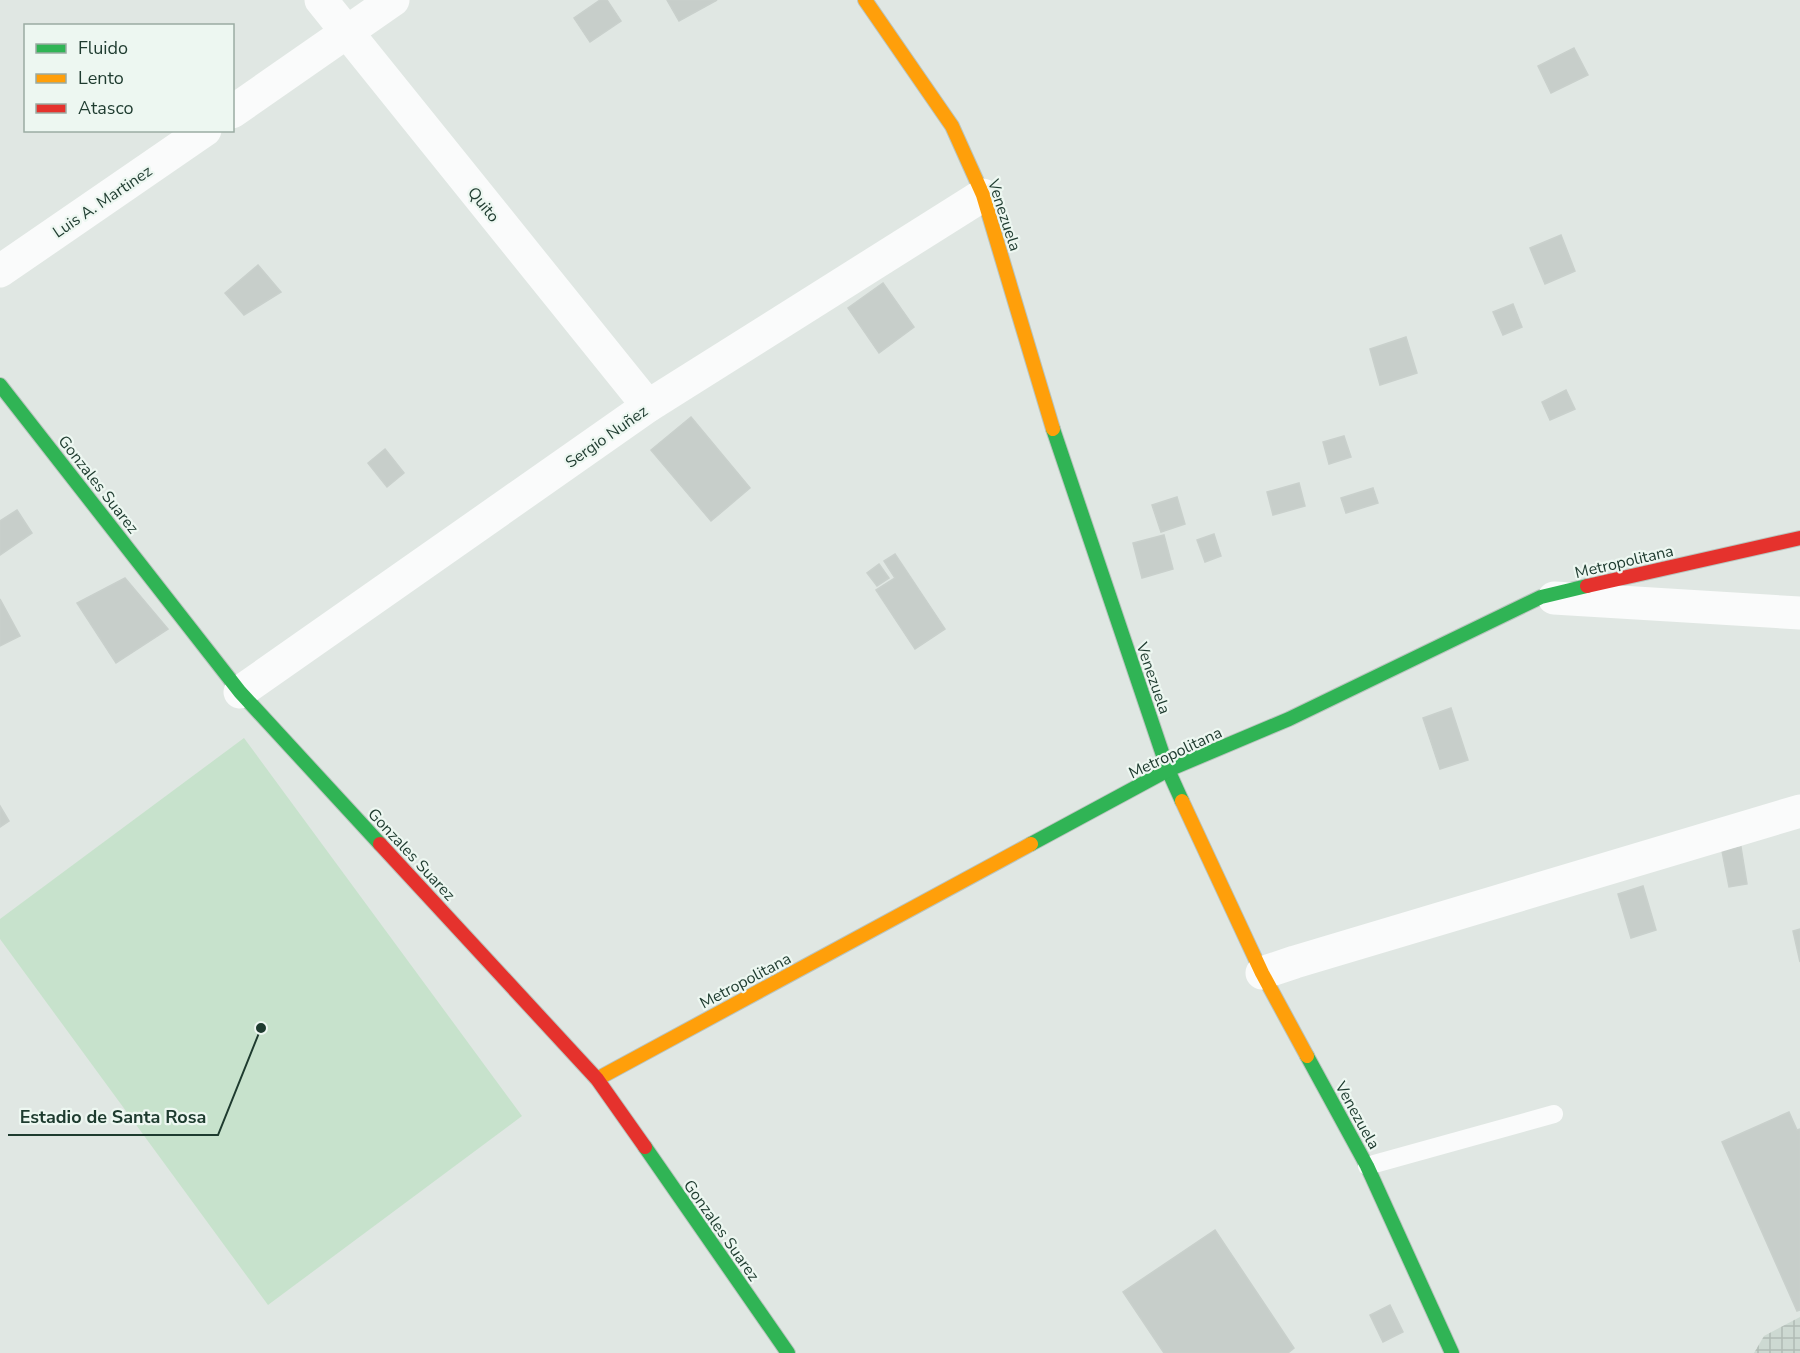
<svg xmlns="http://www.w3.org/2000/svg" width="1800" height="1353" viewBox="0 0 1800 1353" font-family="'Nunito Sans',sans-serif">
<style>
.industrial{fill:url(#industrial-grid)}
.garden{fill:#c7e2cc}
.building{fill:#c7ceca;stroke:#c9d0cc;stroke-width:1.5}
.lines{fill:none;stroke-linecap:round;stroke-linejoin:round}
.fast-casing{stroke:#b9c4be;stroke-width:16}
.slow-casing{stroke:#b9c4be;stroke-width:16}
.jam-casing{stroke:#b9c4be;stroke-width:16}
.lane{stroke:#fafbfb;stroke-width:18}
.street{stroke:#fafbfb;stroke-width:33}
.fast{stroke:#30b455;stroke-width:14}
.slow{stroke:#ff9f0a;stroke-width:14}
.jam{stroke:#e5322d;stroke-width:14}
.labels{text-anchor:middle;stroke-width:4.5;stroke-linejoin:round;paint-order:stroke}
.street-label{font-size:16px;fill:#1e3b2f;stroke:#edf7f1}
.leader{fill:none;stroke:#1e3b2f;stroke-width:2}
.callout-dot{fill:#1e3b2f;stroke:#edf7f1;stroke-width:2}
.callout-label{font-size:18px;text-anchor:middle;font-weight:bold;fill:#1e3b2f;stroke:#edf7f1;stroke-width:4.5;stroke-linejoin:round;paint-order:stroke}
</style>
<defs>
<pattern id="industrial-grid" width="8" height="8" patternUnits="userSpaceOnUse" patternTransform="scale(1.5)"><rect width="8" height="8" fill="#cdd9d2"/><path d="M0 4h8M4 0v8" fill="none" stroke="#b0bbb5"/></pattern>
</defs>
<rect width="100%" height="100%" fill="#e0e7e3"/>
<path class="industrial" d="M 1800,1317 L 1800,1353 L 1754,1353 L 1764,1336 Z"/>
<path class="garden" d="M 244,738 L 522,1116 L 268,1305 L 0,939 L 0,919 Z"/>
<g class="building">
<path d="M 600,0 L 607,0 L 621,21 L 590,42 L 574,18 Z"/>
<path d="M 667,0 L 717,0 L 679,21 Z"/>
<path d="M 1574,48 L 1588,75 L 1551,93 L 1538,66 Z"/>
<path d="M 1561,235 L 1575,271 L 1545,284 L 1530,248 Z"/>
<path d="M 258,265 L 281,292 L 244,315 L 225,293 Z"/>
<path d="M 883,283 L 914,327 L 879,353 L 848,308 Z"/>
<path d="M 1513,304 L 1522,327 L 1503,335 L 1493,312 Z"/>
<path d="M 1406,337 L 1417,373 L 1380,385 L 1370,349 Z"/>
<path d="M 1566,390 L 1575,409 L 1550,420 L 1542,402 Z"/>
<path d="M 691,417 L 750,488 L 711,521 L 651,450 Z"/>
<path d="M 1344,436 L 1351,457 L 1329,464 L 1323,442 Z"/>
<path d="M 385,449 L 404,473 L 387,487 L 368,463 Z"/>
<path d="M 1299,483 L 1305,506 L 1273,515 L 1267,492 Z"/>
<path d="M 1373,488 L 1378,503 L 1346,513 L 1341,498 Z"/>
<path d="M 1177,497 L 1185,524 L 1161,532 L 1152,505 Z"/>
<path d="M 17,510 L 32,533 L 0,555 L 0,521 Z"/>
<path d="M 1214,534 L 1221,556 L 1205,562 L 1197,540 Z"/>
<path d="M 1164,535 L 1173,569 L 1142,578 L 1133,543 Z"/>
<path d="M 895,554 L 945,629 L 915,649 L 876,590 L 895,578 L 884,561 Z"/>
<path d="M 879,564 L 889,578 L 877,586 L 867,573 Z"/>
<path d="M 125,578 L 168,629 L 116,663 L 77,603 Z"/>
<path d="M 0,599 L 20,636 L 0,646 Z"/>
<path d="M 1451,708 L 1468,760 L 1440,769 L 1423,718 Z"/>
<path d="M 0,806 L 9,821 L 0,827 Z"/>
<path d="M 1741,847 L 1747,884 L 1729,887 L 1722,851 Z"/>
<path d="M 1643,886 L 1656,930 L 1631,938 L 1618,894 Z"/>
<path d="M 1800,929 L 1800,962 L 1793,931 Z"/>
<path d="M 1789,1112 L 1797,1130 L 1800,1129 L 1800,1310 L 1797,1311 L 1722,1142 Z"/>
<path d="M 1215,1230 L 1294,1348 L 1288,1353 L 1164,1353 L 1123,1292 Z"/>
<path d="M 1390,1305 L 1403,1332 L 1383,1342 L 1370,1315 Z"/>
</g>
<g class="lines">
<g class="fast-casing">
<g id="fast">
<path d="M 0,385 L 240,692 L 380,844"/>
<path d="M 1053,429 L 1168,770 L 1182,801"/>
<path d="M 1031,844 L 1168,770 L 1289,719 L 1541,597 L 1587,586"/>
<path d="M 1307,1056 L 1367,1166 L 1452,1353"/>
<path d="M 645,1147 L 788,1353"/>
</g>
</g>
<g class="slow-casing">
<g id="slow">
<path d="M 865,0 L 952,126 L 983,195 L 1053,429"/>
<path d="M 1182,801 L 1262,973 L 1307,1056"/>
<path d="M 597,1079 L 1031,844"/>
</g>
</g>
<g class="jam-casing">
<g id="jam">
<path d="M 1587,586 L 1800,538"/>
<path d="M 380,844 L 597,1079 L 645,1147"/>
</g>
</g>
<path class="lane" d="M 1367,1166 L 1554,1114"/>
<g class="street">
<path d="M 321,0 L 648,406"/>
<path d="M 232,112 L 393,0"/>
<path d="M 0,271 L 205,130"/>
<path d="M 1554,598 L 1800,613"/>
<path d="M 240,692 L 648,406 L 983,195"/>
<path d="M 1262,973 L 1295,962 L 1800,811"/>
</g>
<use href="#fast" class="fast"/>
<use href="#slow" class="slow"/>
<use href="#jam" class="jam"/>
</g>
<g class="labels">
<g class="street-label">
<text transform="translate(102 201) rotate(-34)" y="6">Luis A. Martinez</text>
<text transform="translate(484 204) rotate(51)" y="6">Quito</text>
<text transform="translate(1005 215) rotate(72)" y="6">Venezuela</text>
<text transform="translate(606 436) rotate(-35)" y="6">Sergio Nuñez</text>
<text transform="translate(99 484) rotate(52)" y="6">Gonzales Suarez</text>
<text transform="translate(1624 561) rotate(-13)" y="6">Metropolitana</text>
<text transform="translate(1154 678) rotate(71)" y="6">Venezuela</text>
<text transform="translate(1175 752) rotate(-25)" y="6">Metropolitana</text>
<text transform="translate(412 854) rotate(47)" y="6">Gonzales Suarez</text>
<text transform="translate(745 980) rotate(-28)" y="6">Metropolitana</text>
<text transform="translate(1358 1115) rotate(61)" y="6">Venezuela</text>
<text transform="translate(722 1230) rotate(55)" y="6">Gonzales Suarez</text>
</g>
</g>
<path class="leader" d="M261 1028L218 1135H8"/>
<circle class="callout-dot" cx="261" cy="1028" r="6"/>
<g class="callout-label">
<text x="113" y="1123">Estadio de Santa Rosa</text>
</g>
<rect x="24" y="24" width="210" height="108" fill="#edf7f1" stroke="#9aaca3" stroke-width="1.5"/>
<rect x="36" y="44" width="30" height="9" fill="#30b455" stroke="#9aaca3" stroke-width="1.5"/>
<text x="78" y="54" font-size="18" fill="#1e3b2f">Fluido</text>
<rect x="36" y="74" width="30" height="9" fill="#ff9f0a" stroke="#9aaca3" stroke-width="1.5"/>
<text x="78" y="84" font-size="18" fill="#1e3b2f">Lento</text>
<rect x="36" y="104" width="30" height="9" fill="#e5322d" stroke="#9aaca3" stroke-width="1.5"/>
<text x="78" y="114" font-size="18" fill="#1e3b2f">Atasco</text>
</svg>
